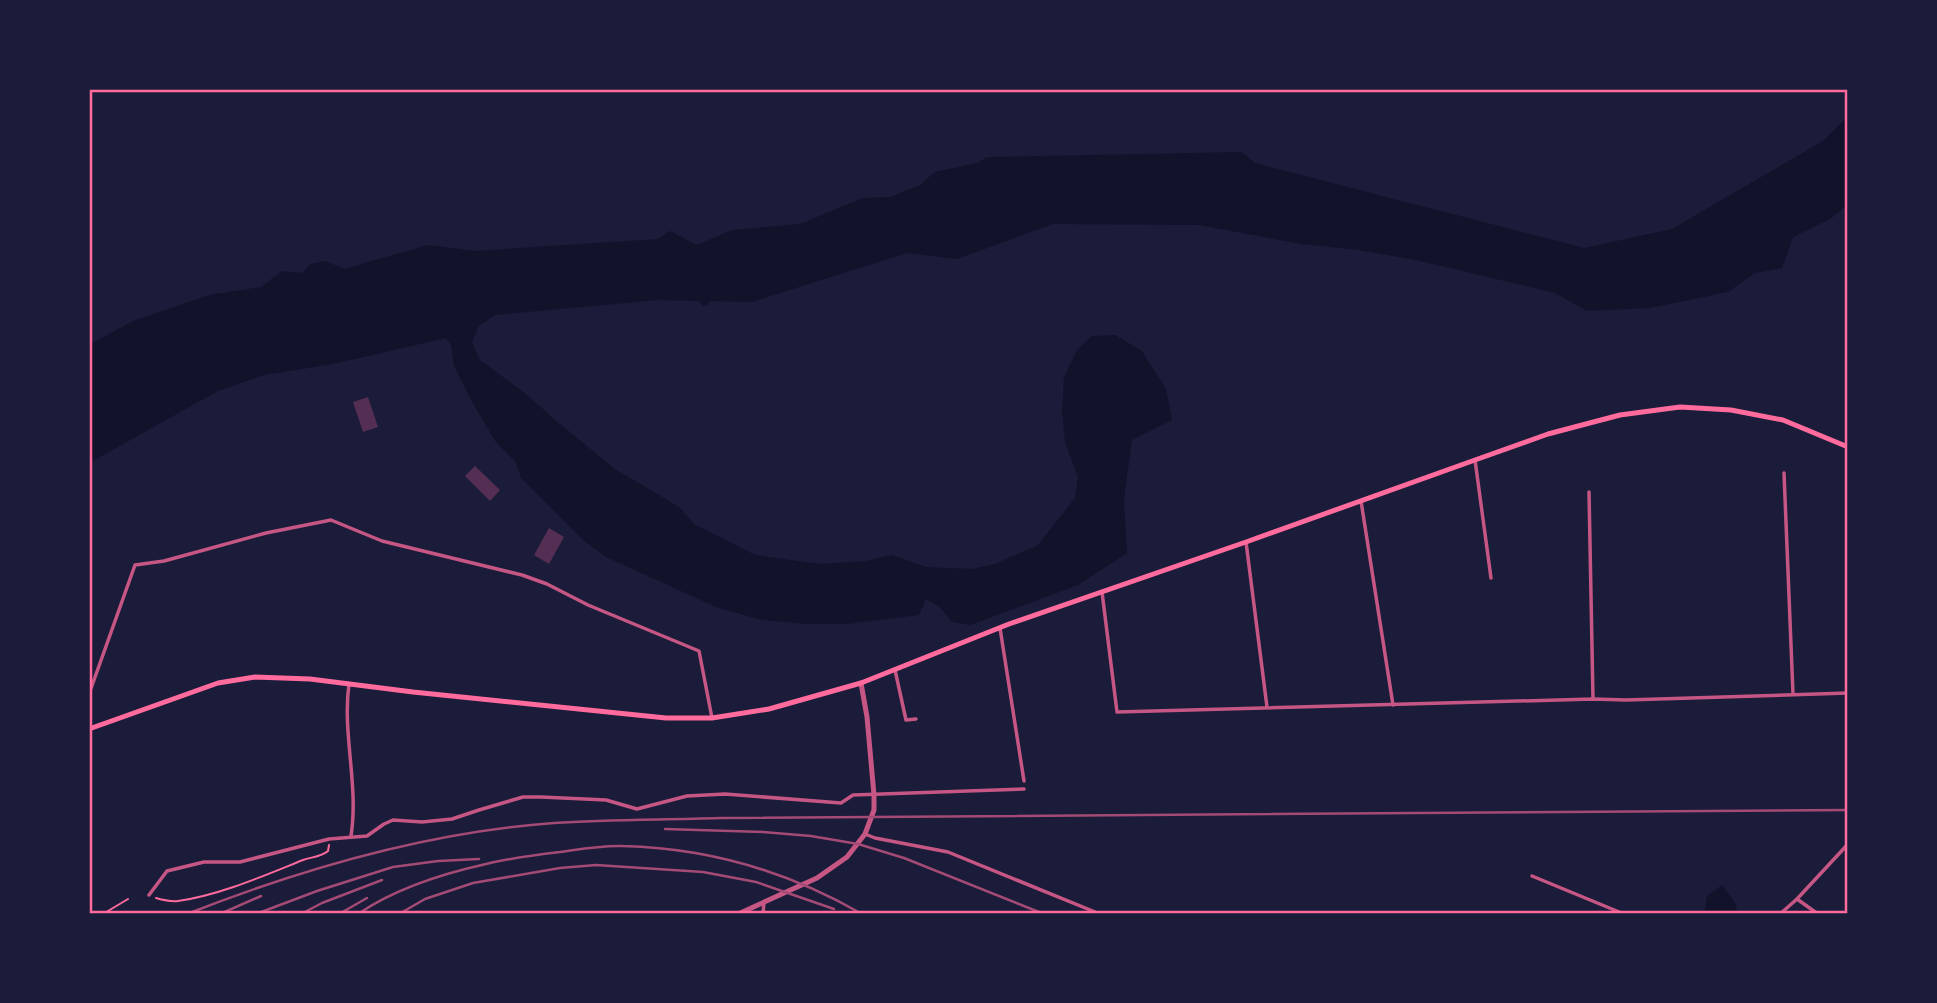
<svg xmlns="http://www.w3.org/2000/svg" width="1937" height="1003" viewBox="0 0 1937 1003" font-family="'Golos Text',sans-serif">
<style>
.water{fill:#12122b}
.building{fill:#542f53}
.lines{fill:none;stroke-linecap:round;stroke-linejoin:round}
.path{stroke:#ff6b9d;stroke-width:2}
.minor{stroke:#c65784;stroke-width:3.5}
.tertiary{stroke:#c65784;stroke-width:5}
.secondary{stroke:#ff6b9d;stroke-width:5}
.rail{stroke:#a44b75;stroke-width:2.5}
.neatline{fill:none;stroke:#ff6b9d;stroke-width:2.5}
</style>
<rect width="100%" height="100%" fill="#1b1b3a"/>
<g class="water">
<path d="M 1848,116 L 1848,204 L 1830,219 L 1793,237 L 1782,268 L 1755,273 L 1728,292 L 1650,308 L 1587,311 L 1555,293 L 1416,260 L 1359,250 L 1301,244 L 1199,225 L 1053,224 L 957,259 L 907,253 L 752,302 L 709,301 L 708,305 L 703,306 L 699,301 L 658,300 L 495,315 L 479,326 L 472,342 L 480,360 L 526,394 L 555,420 L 615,469 L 679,507 L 694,524 L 755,555 L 820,564 L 865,561 L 892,555 L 926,567 L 972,569 L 995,564 L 1038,545 L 1075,498 L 1078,477 L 1065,442 L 1062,411 L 1064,377 L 1077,350 L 1092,336 L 1115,335 L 1142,351 L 1166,389 L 1172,420 L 1132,440 L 1124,498 L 1127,553 L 1078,585 L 970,625 L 952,622 L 940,607 L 926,599 L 919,615 L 847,624 L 806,624 L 762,620 L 716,607 L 606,557 L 583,540 L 521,478 L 516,462 L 495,441 L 470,398 L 454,366 L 451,345 L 446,338 L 333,364 L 264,375 L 218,391 L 89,463 L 89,345 L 133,321 L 209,295 L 261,287 L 282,271 L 303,273 L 310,264 L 326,261 L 344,269 L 428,245 L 475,251 L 658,239 L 670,231 L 697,245 L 732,230 L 800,224 L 863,198 L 891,197 L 920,185 L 935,172 L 977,163 L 987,157 L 1242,152 L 1255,163 L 1584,248 L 1672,229 L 1823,141 Z"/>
<path d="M 1722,885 L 1736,904 L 1737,914 L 1704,914 L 1707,896 Z"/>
</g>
<g class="building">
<path d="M 368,397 L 378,427 L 363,432 L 353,402 Z"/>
<path d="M 475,466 L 500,490 L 490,501 L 465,476 Z"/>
<path d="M 549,528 L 564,537 L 549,564 L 534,555 Z"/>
</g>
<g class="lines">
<g class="path">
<path d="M 156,898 C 163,900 170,902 178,901 C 220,895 263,876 303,860 C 311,857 321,857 328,851 L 329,845"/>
<path d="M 103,914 L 128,899"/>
</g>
<g class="minor">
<path d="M 1475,460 L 1491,578"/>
<path d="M 1784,473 L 1793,694"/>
<path d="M 1589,492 L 1593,699"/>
<path d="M 1361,501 L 1393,705"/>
<path d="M 1246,542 L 1267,707"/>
<path d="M 1102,592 L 1117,712 L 1593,699 L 1626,700 L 1848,693"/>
<path d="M 1000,628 L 1024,781"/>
<path d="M 895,670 L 906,720 L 916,719"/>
<path d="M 349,684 C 342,734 359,785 351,836"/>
<path d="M 89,694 L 135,565 L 164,561 L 266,533 L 331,520 L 382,541 L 522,575 L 547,584 L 588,605 L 699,651 L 712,718"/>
<path d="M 865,834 L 875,838 L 948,852 L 1100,914"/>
<path d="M 1532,876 L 1624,914"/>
<path d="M 149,895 L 167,871 L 204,862 L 240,862 L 329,839 L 367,836 L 384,824 L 393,820 L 422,822 L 452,819 L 479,810 L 523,797 L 541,797 L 606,800 L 637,809 L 687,796 L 725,794 L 841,803 L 853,795 L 1024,789"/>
<path d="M 1797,899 L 1818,914"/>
<path d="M 763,914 L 764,902"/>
<path d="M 1780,914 L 1797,899 L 1848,844"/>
</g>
<path class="tertiary" d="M 738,914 L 817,878 L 847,857 L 865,834 L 874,810 L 874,795 L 867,717 L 861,683"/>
<path class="secondary" d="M 89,729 L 218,683 L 255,677 L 310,679 L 413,692 L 666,718 L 712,718 L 769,709 L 861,683 L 1009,624 L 1246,542 L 1475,460 L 1548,434 L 1620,415 L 1680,407 L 1731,410 L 1783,420 L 1848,447"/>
<g class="rail">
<path d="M 665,829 L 763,832 L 811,836 L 858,844 L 904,858 L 1044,914"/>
<path d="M 187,914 C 304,868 428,832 554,823 C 609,819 665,820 720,818 L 1848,810"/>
<path d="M 220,914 L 261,896"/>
<path d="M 256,914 L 317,891 L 393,867 L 438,861 L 479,859"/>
<path d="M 301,914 L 322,903 L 382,880"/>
<path d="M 339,914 L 367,898"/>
<path d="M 358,914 C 396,888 441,874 486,864 C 510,858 535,855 560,852 C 581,849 602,845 623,846 C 707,848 789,872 862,914"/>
<path d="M 399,914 L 425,899 L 473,883 L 560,868 L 596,865 L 703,872 L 756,882 L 834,909"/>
</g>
</g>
<rect width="1937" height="1003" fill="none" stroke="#1b1b3a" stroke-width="182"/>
<rect x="91" y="91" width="1755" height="821" class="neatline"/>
</svg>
